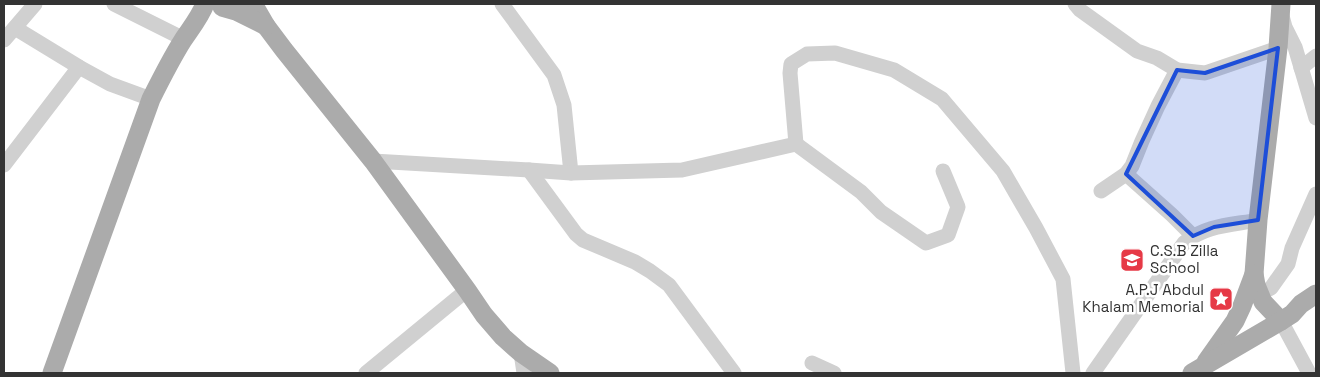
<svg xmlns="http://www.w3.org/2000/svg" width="1320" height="377" viewBox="0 0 1320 377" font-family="'Space Grotesk',sans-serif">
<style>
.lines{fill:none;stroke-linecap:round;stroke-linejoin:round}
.minor{stroke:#d0d0d0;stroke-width:15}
.major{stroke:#ababab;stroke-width:19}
.marked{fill:#1d4ed8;fill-opacity:0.2;stroke:#1d4ed8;stroke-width:4;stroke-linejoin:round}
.labels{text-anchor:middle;stroke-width:5;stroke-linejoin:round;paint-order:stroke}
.poi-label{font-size:15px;fill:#333;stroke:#fff;text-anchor:start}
</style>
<rect width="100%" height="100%" fill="#fff"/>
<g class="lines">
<g class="minor">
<path d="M 114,4 L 184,39"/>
<path d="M 502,4 L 554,75 L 564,105 L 571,173"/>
<path d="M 1075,4 L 1080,10 L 1137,51 L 1157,58 L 1177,70 L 1158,106 L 1142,141 L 1132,166 L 1126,174 L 1101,191"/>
<path d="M 1282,16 L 1285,27 L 1295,47 L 1316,118"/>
<path d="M 15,28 L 79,67 L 110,84 L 151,99"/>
<path d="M 4,40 L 35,4"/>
<path d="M 1301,68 L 1316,56"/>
<path d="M 1177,70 L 1205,73 L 1278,48"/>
<path d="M 796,144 L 861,192 L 881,212 L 926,243 L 948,235 L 958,207 L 943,171"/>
<path d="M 373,161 L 529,170 L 571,173 L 682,170 L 796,144 L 790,73 L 791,64 L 807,54 L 835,53 L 894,70 L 942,99 L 1003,171 L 1036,228 L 1063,279 L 1073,373"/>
<path d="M 4,165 L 79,67"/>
<path d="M 529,170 L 576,234 L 583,240 L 635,262 L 650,271 L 669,285 L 734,373"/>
<path d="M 1126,174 L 1172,215 L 1193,236"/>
<path d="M 1260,294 L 1271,288 L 1288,264 L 1292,248 L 1316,194"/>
<path d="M 1281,321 L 1309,373"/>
<path d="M 521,353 L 524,373"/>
<path d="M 812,363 L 834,373"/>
<path d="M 366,373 L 467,290"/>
<path d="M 1093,373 L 1184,243 C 1205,225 1232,225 1258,220"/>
</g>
<g class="major">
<path d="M 251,4 L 255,7 L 266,26 L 284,50 L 373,161 L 467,290 L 484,315 L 503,337 L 521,353 L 550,373"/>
<path d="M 222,7 L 236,11 L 266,26"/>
<path d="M 1281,321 L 1263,302 L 1256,285 L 1254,274 L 1258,220 L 1278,48 L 1281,4"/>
<path d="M 1206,362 L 1235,321 L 1242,306 L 1254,274"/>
<path d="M 52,373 L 151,99 C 161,79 171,59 183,40 C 191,28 200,17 205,4"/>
<path d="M 1192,373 L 1281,321 L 1292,314 L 1301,304 L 1316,294"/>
</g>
</g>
<path class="marked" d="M 1278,48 L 1258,220 L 1214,227 L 1193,236 L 1126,174 L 1177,70 L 1205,73 Z"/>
<defs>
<g id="school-square" transform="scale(1.25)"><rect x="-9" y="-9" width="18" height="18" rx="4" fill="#e63946" stroke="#fff"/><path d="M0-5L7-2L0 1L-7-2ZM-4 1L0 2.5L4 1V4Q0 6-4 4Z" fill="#fff"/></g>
<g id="sight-square" transform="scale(1.25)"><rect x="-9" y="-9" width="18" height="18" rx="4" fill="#e63946" stroke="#fff"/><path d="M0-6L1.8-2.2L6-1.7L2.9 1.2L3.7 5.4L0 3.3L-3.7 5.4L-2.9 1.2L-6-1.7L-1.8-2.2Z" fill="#fff"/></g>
</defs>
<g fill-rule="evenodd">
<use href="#school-square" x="1132" y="260"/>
<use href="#sight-square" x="1221" y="299"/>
</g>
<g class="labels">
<g class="poi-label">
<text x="1150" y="256">C.S.B Zilla<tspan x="1150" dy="17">School</tspan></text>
<text x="1204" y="295" text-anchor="end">A.P.J Abdul<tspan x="1204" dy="17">Khalam Memorial</tspan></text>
</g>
</g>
<rect width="1320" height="377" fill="none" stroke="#333333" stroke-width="10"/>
</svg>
